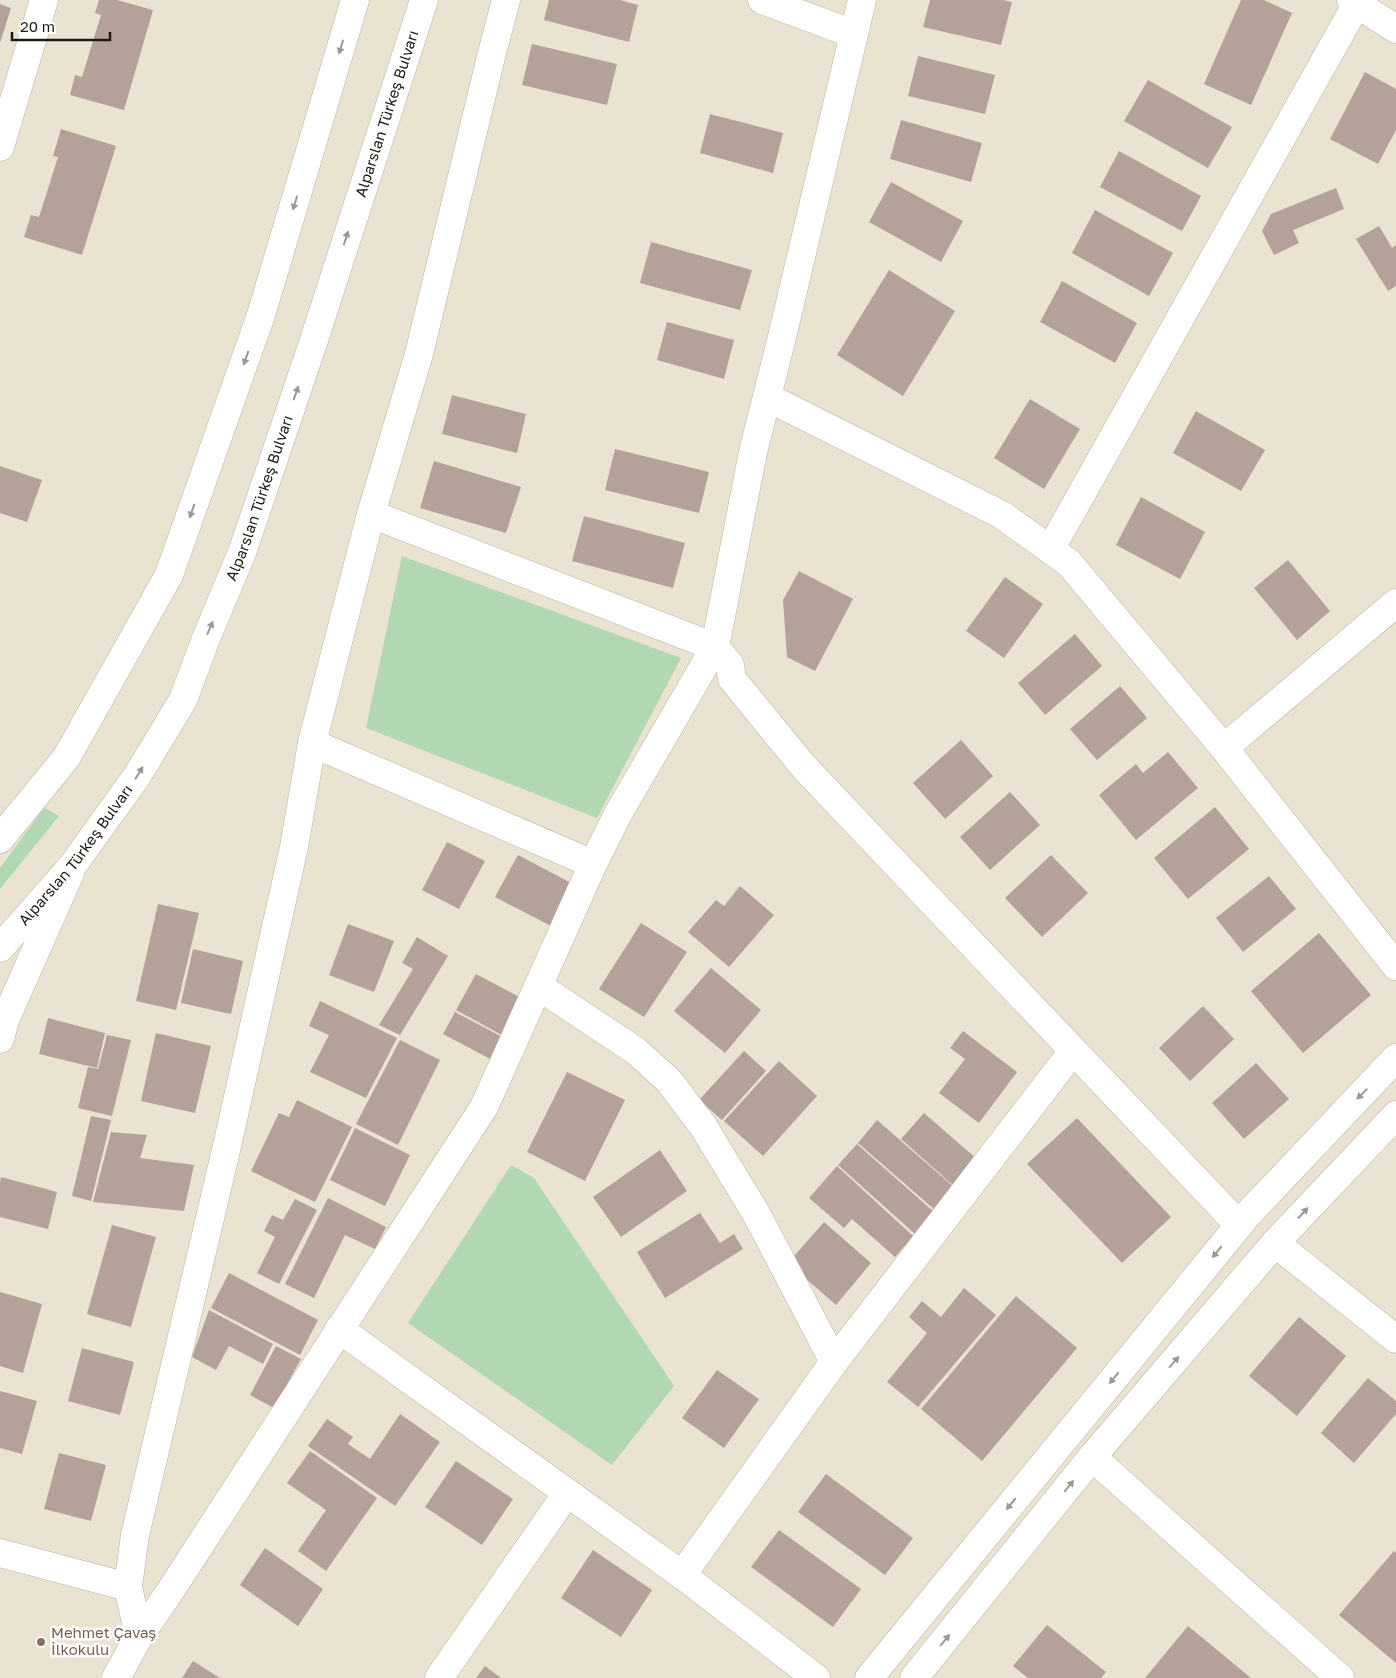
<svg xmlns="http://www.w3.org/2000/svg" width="1396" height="1678" viewBox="0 0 1396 1678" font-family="'Golos Text',sans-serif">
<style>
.green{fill:#b1d7b3}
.building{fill:#b4a19a}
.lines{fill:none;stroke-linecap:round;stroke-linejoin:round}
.minor-casing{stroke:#b9b1a0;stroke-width:29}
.tertiary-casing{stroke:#b9b1a0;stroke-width:29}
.secondary-casing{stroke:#b9b1a0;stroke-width:29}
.minor{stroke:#fff;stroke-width:28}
.tertiary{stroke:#fff;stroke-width:28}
.secondary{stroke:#fff;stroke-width:28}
.oneway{fill:#999895}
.education-dot{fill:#8d6e63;stroke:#fff;stroke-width:2}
.labels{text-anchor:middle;stroke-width:5;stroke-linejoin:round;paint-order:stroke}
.street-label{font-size:15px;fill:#1d1913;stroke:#fff}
.education-label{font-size:15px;fill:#785e54;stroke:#fff;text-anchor:start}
</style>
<rect width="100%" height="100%" fill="#ebe3d1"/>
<g class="green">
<path d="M 402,556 L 681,658 L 597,818 L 366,728 Z"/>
<path d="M 44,808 L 59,816 L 0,889 L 0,868 Z"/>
<path d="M 511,1165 L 534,1178 L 674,1386 L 612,1465 L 408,1323 Z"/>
</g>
<g class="building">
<path d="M 99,0 L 117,0 L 153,10 L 124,110 L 70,95 L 75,75 L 82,77 L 101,15 L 95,13 Z"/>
<path d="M 549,0 L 620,0 L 638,5 L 629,42 L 544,20 Z"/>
<path d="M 930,0 L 1003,0 L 1012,2 L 1001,45 L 923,27 Z"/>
<path d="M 1241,0 L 1264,0 L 1292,13 L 1251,105 L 1204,84 Z"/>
<path d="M 0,4 L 11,8 L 0,43 Z"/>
<path d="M 532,44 L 617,64 L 607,105 L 522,85 Z"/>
<path d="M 918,56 L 995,75 L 985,114 L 908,96 Z"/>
<path d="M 1365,72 L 1396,89 L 1396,130 L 1378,164 L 1330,139 Z"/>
<path d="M 1148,80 L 1232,127 L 1208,168 L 1124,121 Z"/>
<path d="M 710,114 L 783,133 L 773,173 L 700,153 Z"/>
<path d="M 901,120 L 982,143 L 971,182 L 890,159 Z"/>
<path d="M 61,129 L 116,146 L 82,255 L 24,237 L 31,215 L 39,217 L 58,157 L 53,156 Z"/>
<path d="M 1119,151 L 1201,196 L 1182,231 L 1100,187 Z"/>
<path d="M 891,182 L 963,221 L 941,262 L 869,222 Z"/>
<path d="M 1336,188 L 1344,209 L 1293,230 L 1299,243 L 1274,255 L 1262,231 L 1271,214 Z"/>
<path d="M 1095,210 L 1173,253 L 1149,296 L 1072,253 Z"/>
<path d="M 1379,226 L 1392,248 L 1396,245 L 1396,286 L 1388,291 L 1356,239 Z"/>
<path d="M 651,242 L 752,270 L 740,310 L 640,283 Z"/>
<path d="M 889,270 L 955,311 L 903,396 L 837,355 Z"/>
<path d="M 1062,281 L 1137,323 L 1115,363 L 1040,322 Z"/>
<path d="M 667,322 L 734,340 L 724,379 L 657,360 Z"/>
<path d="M 452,395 L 526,414 L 517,453 L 442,434 Z"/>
<path d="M 1030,399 L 1080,429 L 1044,489 L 994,458 Z"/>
<path d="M 1196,411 L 1265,450 L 1241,491 L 1173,453 Z"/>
<path d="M 615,449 L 709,472 L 699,513 L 605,490 Z"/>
<path d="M 434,461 L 521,487 L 506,533 L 420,508 Z"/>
<path d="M 0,466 L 42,480 L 27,522 L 0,513 Z"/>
<path d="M 1141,497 L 1205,532 L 1180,579 L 1116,545 Z"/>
<path d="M 584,516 L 685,543 L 673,588 L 572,561 Z"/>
<path d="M 1288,560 L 1330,611 L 1297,640 L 1254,588 Z"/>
<path d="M 799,571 L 853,599 L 815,671 L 787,657 L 783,600 Z"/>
<path d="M 1005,577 L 1043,604 L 1004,658 L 966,631 Z"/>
<path d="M 1075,634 L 1102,666 L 1045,715 L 1018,683 Z"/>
<path d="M 1120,686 L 1147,718 L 1097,760 L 1070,729 Z"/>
<path d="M 961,740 L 993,776 L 945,819 L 913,783 Z"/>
<path d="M 1168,752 L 1198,788 L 1136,840 L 1099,795 L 1136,764 L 1143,773 Z"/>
<path d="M 1010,792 L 1040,825 L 990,870 L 960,837 Z"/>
<path d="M 1215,807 L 1249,849 L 1188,899 L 1154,858 Z"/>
<path d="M 447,842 L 485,861 L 459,909 L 422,890 Z"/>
<path d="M 518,855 L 575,885 L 553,927 L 495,897 Z"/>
<path d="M 1051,855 L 1088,893 L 1042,937 L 1005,898 Z"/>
<path d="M 1269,876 L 1296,909 L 1243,952 L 1216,918 Z"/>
<path d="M 740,886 L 774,915 L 729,967 L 688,932 L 716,900 L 724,906 Z"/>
<path d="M 158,904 L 199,913 L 176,1010 L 136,1001 Z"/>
<path d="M 641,923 L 687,952 L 644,1017 L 599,989 Z"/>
<path d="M 348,924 L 394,941 L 374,992 L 329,975 Z"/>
<path d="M 1319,933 L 1371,995 L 1303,1053 L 1251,991 Z"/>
<path d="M 417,937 L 448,956 L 400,1035 L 379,1025 L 413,969 L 402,963 Z"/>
<path d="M 193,949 L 243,961 L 231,1014 L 181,1003 Z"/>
<path d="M 711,968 L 761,1010 L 725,1053 L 674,1011 Z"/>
<path d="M 476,974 L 529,1002 L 509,1039 L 456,1010 Z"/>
<path d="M 320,1001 L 397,1038 L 366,1098 L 310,1072 L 329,1035 L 309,1026 Z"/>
<path d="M 1203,1006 L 1234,1039 L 1190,1081 L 1159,1048 Z"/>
<path d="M 455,1012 L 508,1040 L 496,1062 L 443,1034 Z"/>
<path d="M 48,1018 L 105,1033 L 97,1068 L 39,1054 Z"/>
<path d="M 963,1031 L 1017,1072 L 979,1123 L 939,1093 L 965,1059 L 950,1048 Z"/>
<path d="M 156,1033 L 211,1046 L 195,1113 L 141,1101 Z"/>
<path d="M 107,1035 L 131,1040 L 112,1116 L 78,1108 L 88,1067 L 98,1069 Z"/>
<path d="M 400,1040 L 440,1060 L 398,1145 L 356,1124 Z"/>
<path d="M 744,1051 L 766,1071 L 722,1120 L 699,1100 Z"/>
<path d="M 779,1061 L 817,1096 L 763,1156 L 724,1121 Z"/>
<path d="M 1256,1063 L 1289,1099 L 1244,1139 L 1212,1103 Z"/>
<path d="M 567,1072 L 625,1100 L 585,1181 L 527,1152 Z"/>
<path d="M 297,1100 L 352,1127 L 315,1202 L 251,1171 L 279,1113 L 289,1117 Z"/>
<path d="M 924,1113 L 979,1161 L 956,1188 L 901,1139 Z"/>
<path d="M 91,1116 L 111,1120 L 91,1201 L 72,1196 Z"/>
<path d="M 1077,1118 L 1171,1217 L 1122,1263 L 1027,1164 Z"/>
<path d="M 877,1120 L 955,1188 L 935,1210 L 858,1143 Z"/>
<path d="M 355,1128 L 410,1155 L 385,1206 L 330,1180 Z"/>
<path d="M 111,1132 L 147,1135 L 140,1158 L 194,1165 L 184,1211 L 93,1202 Z"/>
<path d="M 857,1144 L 934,1212 L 915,1234 L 838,1165 Z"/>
<path d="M 660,1150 L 687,1191 L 621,1237 L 593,1197 Z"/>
<path d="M 837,1166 L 913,1236 L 895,1257 L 852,1219 L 844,1228 L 809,1198 Z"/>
<path d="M 1,1177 L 57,1192 L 48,1229 L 0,1217 L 0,1183 Z"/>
<path d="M 328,1198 L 386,1227 L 375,1249 L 345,1235 L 314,1298 L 285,1284 Z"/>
<path d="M 295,1199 L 317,1210 L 279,1284 L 257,1273 L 275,1237 L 264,1231 L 272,1215 L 283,1220 Z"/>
<path d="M 700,1213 L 720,1243 L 734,1234 L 743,1249 L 665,1298 L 637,1252 Z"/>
<path d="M 824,1222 L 871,1263 L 836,1305 L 788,1263 Z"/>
<path d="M 112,1225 L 156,1237 L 131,1327 L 87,1314 Z"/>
<path d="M 229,1273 L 318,1320 L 300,1355 L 211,1308 Z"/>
<path d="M 964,1288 L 996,1315 L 918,1407 L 887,1382 L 927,1333 L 909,1317 L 922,1301 L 941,1317 Z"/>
<path d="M 0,1292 L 42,1304 L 23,1373 L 0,1366 Z"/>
<path d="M 1016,1296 L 1077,1348 L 982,1461 L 921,1409 Z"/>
<path d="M 209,1310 L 273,1344 L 263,1364 L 229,1346 L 216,1370 L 192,1357 Z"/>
<path d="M 1299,1317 L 1346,1356 L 1297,1416 L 1249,1376 Z"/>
<path d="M 276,1346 L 301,1359 L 274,1408 L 250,1395 Z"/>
<path d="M 82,1348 L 134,1362 L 120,1415 L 68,1401 Z"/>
<path d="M 717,1370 L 759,1399 L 724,1448 L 682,1418 Z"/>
<path d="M 1368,1378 L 1396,1401 L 1396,1414 L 1354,1463 L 1321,1433 Z"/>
<path d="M 0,1391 L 37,1401 L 22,1454 L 0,1448 Z"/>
<path d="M 400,1414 L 440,1442 L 395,1506 L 308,1446 L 327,1419 L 353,1437 L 348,1444 L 370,1459 Z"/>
<path d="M 310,1451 L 377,1498 L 326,1571 L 298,1551 L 326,1510 L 287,1483 Z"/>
<path d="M 59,1453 L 106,1465 L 91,1521 L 44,1509 Z"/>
<path d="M 456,1461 L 513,1499 L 482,1545 L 425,1507 Z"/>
<path d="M 826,1474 L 913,1538 L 885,1575 L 798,1512 Z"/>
<path d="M 779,1530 L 861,1589 L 833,1627 L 751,1567 Z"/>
<path d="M 265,1548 L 323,1589 L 298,1626 L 240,1585 Z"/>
<path d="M 593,1550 L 652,1590 L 621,1637 L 561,1598 Z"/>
<path d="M 1394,1551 L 1396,1553 L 1396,1663 L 1339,1615 Z"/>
<path d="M 1047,1625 L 1106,1672 L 1101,1678 L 1028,1678 L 1013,1666 Z"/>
<path d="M 1188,1626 L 1251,1678 L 1145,1678 Z"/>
<path d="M 193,1661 L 220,1678 L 182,1678 Z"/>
<path d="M 485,1666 L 501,1678 L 476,1678 Z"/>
</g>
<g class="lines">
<g class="minor-casing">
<g id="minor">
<path d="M 762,0 L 854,34"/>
<path d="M 1351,0 L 1396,29"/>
<path d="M 0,147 L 44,0"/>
<path d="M 767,397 L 1002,515 L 1069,563 L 1224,748 L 1396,966"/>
<path d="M 371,514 L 715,647 L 730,665 L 732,679 L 804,767 L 1239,1225"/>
<path d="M 1050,550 L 1359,0"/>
<path d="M 312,743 L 593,864"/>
<path d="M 1224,748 L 1396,603"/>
<path d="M 538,986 L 636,1051 L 669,1081 L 703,1126 L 757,1215 L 834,1362"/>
<path d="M 0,1039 L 5,1020 L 70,873"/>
<path d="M 1275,1243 L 1396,1339"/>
<path d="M 339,1329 L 682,1575 L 834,1362 L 1073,1051"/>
<path d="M 1092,1457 L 1340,1678"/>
<path d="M 0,1553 L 128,1587"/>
<path d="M 682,1575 L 816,1678"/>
<path d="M 139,1636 L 128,1587 L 135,1535 L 227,1146 L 294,847 L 312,743 L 371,514 L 419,354 L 491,57 L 506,0"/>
<path d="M 116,1678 L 139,1636 L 167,1596 L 484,1107 L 593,864 L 618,814 L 715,647 L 753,452 L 782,337 L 862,0"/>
<path d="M 439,1678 L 567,1493"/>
</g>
</g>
<g class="tertiary-casing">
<g id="tertiary">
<path d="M 869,1678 L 1249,1213 L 1396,1058"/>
<path d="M 914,1678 L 1092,1457 L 1275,1243 L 1396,1115"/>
</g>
</g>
<g class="secondary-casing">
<g id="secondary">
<path d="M 0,839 L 66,758 L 169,575 L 261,315 L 355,0"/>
<path id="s1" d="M 0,948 L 73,865 L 137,776 L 183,700 L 205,641 L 243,550 L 314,340 L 424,0"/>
</g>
</g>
<use href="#minor" class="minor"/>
<use href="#tertiary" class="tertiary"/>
<use href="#secondary" class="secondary"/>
</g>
<defs><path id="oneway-solid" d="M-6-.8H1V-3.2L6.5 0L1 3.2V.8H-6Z" transform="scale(1.25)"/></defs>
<g class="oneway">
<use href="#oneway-solid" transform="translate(341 47) rotate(107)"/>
<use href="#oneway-solid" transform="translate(295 203) rotate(107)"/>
<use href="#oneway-solid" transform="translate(346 238) rotate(-72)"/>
<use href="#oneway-solid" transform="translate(246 358) rotate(109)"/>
<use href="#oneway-solid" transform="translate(296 393) rotate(-71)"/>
<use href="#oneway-solid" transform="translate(192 511) rotate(109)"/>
<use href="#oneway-solid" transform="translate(210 628) rotate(-67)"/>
<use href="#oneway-solid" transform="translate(139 773) rotate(-58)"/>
<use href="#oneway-solid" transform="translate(1362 1094) rotate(134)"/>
<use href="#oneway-solid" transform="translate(1303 1213) rotate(-47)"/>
<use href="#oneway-solid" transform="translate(1217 1252) rotate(129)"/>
<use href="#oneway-solid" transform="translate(1174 1362) rotate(-49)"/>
<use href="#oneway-solid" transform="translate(1114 1378) rotate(129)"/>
<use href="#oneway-solid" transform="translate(1069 1486) rotate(-51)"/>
<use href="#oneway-solid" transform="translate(1011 1504) rotate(129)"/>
<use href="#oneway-solid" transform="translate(945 1640) rotate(-51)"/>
</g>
<circle class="education-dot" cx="41" cy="1642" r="5"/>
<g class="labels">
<g class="street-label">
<text dy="5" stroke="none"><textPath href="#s1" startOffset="930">Alparslan Türkeş Bulvarı</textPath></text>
<text dy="5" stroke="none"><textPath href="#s1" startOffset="525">Alparslan Türkeş Bulvarı</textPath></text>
<text dy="5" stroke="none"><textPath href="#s1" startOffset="120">Alparslan Türkeş Bulvarı</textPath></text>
</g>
<g class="education-label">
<text x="51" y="1638">Mehmet Çavaş<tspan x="51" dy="17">İlkokulu</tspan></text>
</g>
</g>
<path d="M12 32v8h98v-8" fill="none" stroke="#1d1913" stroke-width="2.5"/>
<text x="20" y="32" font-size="15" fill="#1d1913" stroke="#ffffff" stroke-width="4" paint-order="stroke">20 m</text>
</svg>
